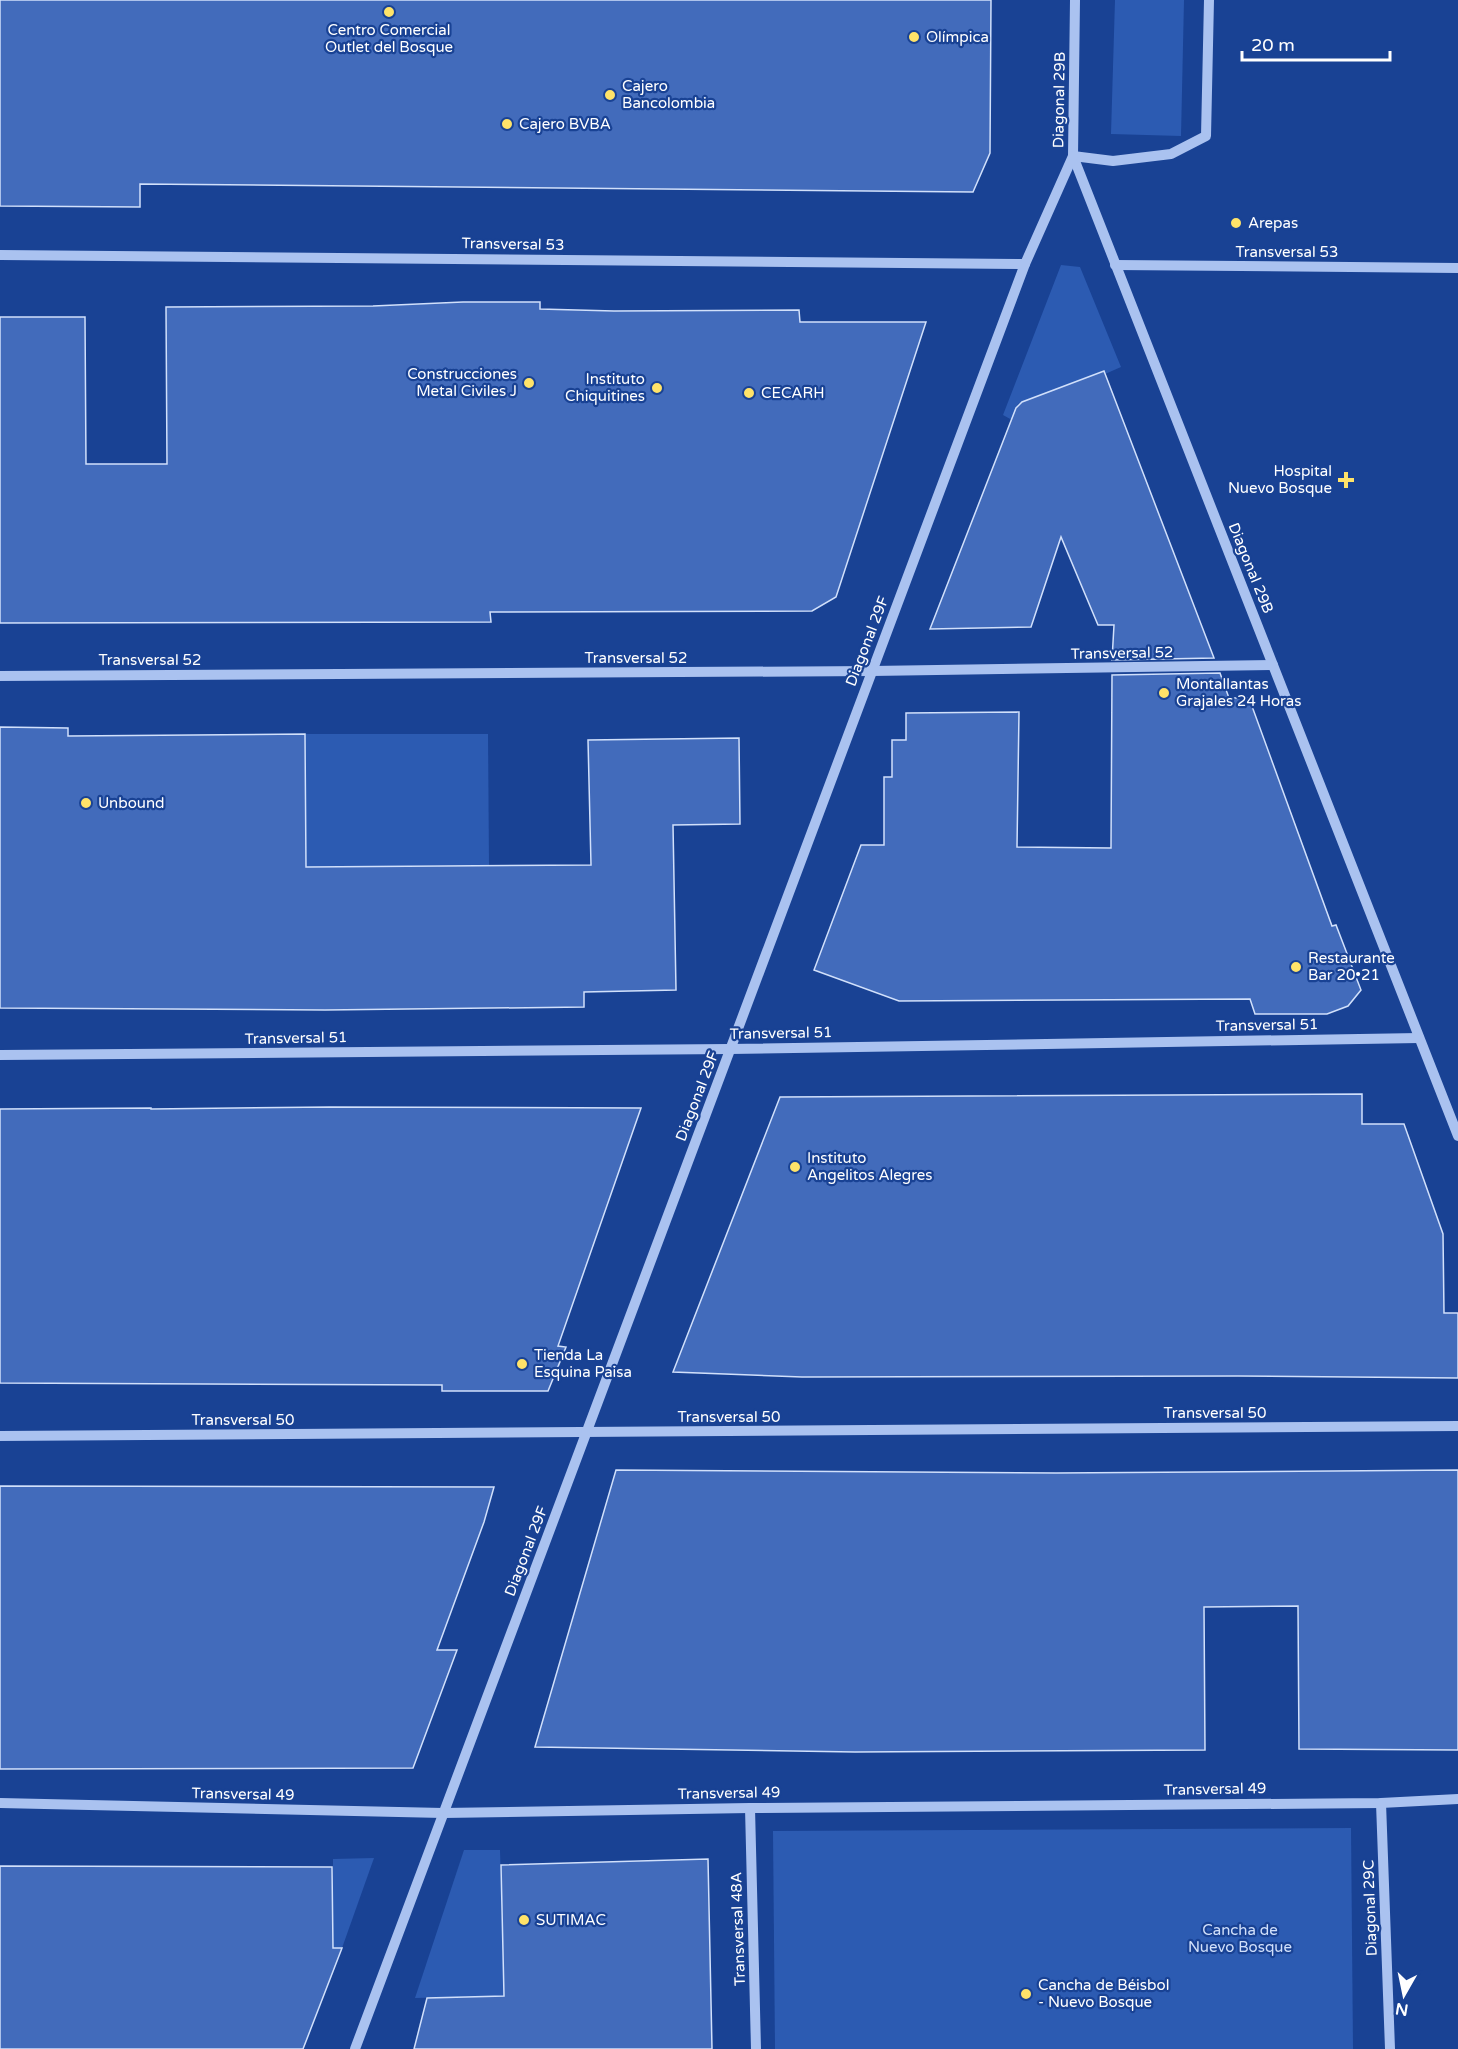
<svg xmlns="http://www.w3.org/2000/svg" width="1458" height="2049" viewBox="0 0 1458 2049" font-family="'Varela Round',sans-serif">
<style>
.green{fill:#2c5bb2}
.building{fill:#426bbb;stroke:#d1e0fb;stroke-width:1.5}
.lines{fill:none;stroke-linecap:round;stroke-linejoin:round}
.minor{stroke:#aac2f0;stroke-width:10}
.poi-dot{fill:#ffe369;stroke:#194294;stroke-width:2}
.labels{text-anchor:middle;stroke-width:4.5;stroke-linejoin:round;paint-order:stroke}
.poi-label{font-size:15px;fill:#fff;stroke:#194294;text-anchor:start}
.street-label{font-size:15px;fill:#fff;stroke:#194294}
.park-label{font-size:15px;fill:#d1e0fb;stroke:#194294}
</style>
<rect width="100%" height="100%" fill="#194294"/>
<g class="green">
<path d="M 1115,0 L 1184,0 L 1181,136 L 1111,134 Z"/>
<path d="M 1061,265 L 1080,267 L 1121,367 L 1105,374 L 1103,371 L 1018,404 L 1012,420 L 1003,415 Z"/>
<path d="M 305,734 L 488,734 L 489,865 L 306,867 Z"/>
<path d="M 1351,1828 L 1353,2049 L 775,2049 L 773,1831 Z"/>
<path d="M 464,1850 L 500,1850 L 504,1996 L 415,1998 Z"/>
<path d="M 374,1858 L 342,1948 L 333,1948 L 333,1859 Z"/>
</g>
<g class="building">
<path d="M 0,0 L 991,0 L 990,153 L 973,192 L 140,184 L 140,207 L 0,206 Z"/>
<path d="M 463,302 L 540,302 L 540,309 L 614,311 L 799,310 L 800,322 L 926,322 L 836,597 L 812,611 L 490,612 L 491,622 L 0,623 L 0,317 L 85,317 L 86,464 L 167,464 L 166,307 L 373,306 Z"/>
<path d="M 1104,371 L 1214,658 L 1112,660 L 1114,625 L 1098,625 L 1061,537 L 1031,627 L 930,629 L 1016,408 L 1022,402 Z"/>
<path d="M 1220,673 L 1229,698 L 1249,698 L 1332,926 L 1336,925 L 1361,990 L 1348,1006 L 1327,1014 L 1255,1014 L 1250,999 L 899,1001 L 814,970 L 861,845 L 884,845 L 884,777 L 892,777 L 892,740 L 906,740 L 906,713 L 1019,712 L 1017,847 L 1111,848 L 1112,675 Z"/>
<path d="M 0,727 L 68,728 L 68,736 L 305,734 L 306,867 L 591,865 L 588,740 L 739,738 L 740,824 L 673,825 L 676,990 L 584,992 L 584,1007 L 325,1010 L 0,1008 Z"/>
<path d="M 1362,1094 L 1362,1124 L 1404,1124 L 1443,1234 L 1444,1313 L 1458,1313 L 1458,1378 L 1238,1376 L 802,1377 L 673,1372 L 780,1097 Z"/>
<path d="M 330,1107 L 641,1108 L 558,1346 L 566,1347 L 548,1391 L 442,1391 L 442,1385 L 0,1383 L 0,1109 L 151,1108 L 151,1109 Z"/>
<path d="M 616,1470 L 1056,1473 L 1458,1470 L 1458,1750 L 1299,1749 L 1298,1606 L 1204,1607 L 1205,1750 L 855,1752 L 535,1747 Z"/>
<path d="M 0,1486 L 494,1487 L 484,1522 L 437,1650 L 457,1650 L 413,1768 L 0,1769 Z"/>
<path d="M 708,1859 L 712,2049 L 414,2049 L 427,1998 L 504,1996 L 501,1865 Z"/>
<path d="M 0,1866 L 332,1867 L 333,1948 L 342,1948 L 303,2049 L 0,2049 Z"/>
</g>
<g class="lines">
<g class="minor">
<path d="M 1075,0 L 1073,156 L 1458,1136"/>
<path d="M 1073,156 L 1113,161 L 1171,154 L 1206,136 L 1209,0"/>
<path d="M 0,255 L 1025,264"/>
<path d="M 1115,265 L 1458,268"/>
<path d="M 0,676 L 872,671 L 1273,665"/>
<path d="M 0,1055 L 730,1049 L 1419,1038"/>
<path d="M 0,1436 L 1458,1426"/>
<path d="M 0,1803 L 443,1813 L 750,1808 L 1381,1803 L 1458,1799"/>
<path d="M 1381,1803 L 1390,2049"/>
<path d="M 750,1808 L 756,2049"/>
<path d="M 355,2049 L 1025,264 L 1073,156"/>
</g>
</g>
<g class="poi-dot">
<circle cx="389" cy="12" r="6"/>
<circle cx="914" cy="37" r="6"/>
<circle cx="610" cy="95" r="6"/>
<circle cx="507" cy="124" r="6"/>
<circle cx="1236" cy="223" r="6"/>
<circle cx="529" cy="383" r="6"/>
<circle cx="657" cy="388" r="6"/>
<circle cx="749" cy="393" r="6"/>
<path d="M1343 471h6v6h6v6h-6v6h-6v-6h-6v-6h6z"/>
<circle cx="1164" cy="693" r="6"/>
<circle cx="86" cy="803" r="6"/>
<circle cx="1296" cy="967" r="6"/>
<circle cx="795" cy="1167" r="6"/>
<circle cx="522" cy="1364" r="6"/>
<circle cx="524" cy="1920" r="6"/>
<circle cx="1026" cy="1994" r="6"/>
</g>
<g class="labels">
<g class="poi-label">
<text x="389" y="35" text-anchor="middle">Centro Comercial<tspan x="389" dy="17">Outlet del Bosque</tspan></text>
<text x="926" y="42">Olímpica</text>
<text x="622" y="91">Cajero<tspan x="622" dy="17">Bancolombia</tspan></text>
<text x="519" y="129">Cajero BVBA</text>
<text x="1248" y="228">Arepas</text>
<text x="517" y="379" text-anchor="end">Construcciones<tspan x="517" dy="17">Metal Civiles J</tspan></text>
<text x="645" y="384" text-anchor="end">Instituto<tspan x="645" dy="17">Chiquitines</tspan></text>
<text x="761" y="398">CECARH</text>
<text x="1332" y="476" text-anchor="end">Hospital<tspan x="1332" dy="17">Nuevo Bosque</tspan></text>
<text x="1176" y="689">Montallantas<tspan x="1176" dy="17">Grajales 24 Horas</tspan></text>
<text x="98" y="808">Unbound</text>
<text x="1308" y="963">Restaurante<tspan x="1308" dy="17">Bar 20•21</tspan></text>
<text x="807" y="1163">Instituto<tspan x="807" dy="17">Angelitos Alegres</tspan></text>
<text x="534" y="1360">Tienda La<tspan x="534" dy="17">Esquina Paisa</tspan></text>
<text x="536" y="1925">SUTIMAC</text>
<text x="1038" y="1990">Cancha de Béisbol<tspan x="1038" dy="17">- Nuevo Bosque</tspan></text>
</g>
<g class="street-label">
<text transform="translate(1059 100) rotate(-89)" y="5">Diagonal 29B</text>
<text transform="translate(513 244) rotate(1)" y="5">Transversal 53</text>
<text x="1287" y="257">Transversal 53</text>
<text transform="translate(1251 568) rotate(68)" y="5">Diagonal 29B</text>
<text transform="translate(867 641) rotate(-69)" y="5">Diagonal 29F</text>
<text transform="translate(1122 653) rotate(-1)" y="5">Transversal 52</text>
<text x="636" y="663">Transversal 52</text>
<text x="150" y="665">Transversal 52</text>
<text transform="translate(1267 1025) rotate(-1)" y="5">Transversal 51</text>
<text transform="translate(781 1033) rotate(-1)" y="5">Transversal 51</text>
<text transform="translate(296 1038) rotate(-1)" y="5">Transversal 51</text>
<text transform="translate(697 1096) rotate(-69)" y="5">Diagonal 29F</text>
<text x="1215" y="1418">Transversal 50</text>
<text x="729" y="1422">Transversal 50</text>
<text x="243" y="1425">Transversal 50</text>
<text transform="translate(526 1551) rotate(-69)" y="5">Diagonal 29F</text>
<text transform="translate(1215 1789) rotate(-1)" y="5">Transversal 49</text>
<text transform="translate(729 1793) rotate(-1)" y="5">Transversal 49</text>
<text transform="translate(243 1794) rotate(1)" y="5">Transversal 49</text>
<text transform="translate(1370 1908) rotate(-92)" y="5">Diagonal 29C</text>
<text transform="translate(738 1929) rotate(-92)" y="5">Transversal 48A</text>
</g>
<g class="park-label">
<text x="1240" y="1935">Cancha de<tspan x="1240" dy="17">Nuevo Bosque</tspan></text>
</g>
</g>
<g transform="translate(1404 1995) rotate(189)" stroke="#194294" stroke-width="4.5" paint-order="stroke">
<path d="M0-4.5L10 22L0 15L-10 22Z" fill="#ffffff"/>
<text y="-9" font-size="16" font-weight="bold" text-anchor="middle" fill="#ffffff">N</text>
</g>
<path d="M1242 51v9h148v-9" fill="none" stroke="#ffffff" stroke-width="3"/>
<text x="1251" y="51" font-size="18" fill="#ffffff" stroke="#194294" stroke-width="4.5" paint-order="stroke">20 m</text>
</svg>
